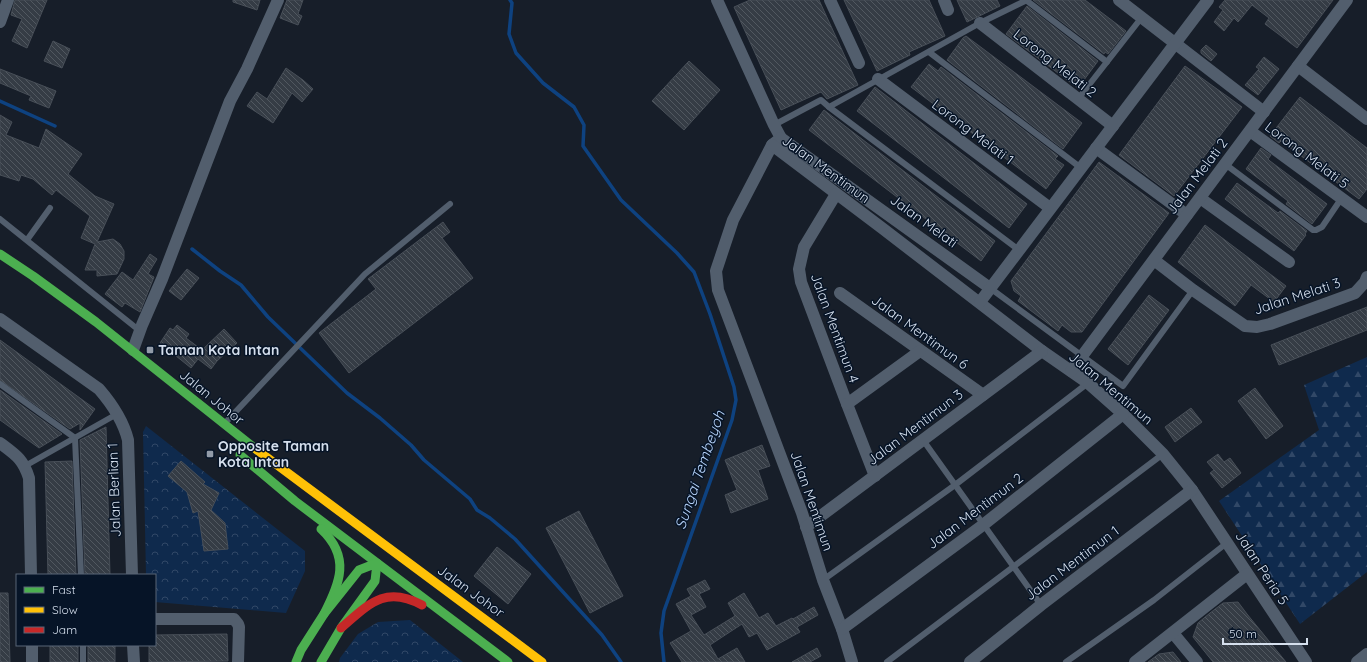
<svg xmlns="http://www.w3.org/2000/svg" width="1367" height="662" viewBox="0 0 1367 662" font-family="Quicksand,sans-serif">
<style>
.forest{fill:url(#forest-firs)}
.park{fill:url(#park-crowns)}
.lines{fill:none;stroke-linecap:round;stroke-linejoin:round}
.stream{stroke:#0e4280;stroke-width:3.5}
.building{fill:url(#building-back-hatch);stroke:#484f58}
.lane{stroke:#525e6d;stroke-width:6}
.street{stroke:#525e6d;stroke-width:12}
.fast{stroke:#4caf50;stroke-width:9}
.slow{stroke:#ffc107;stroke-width:9}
.jam{stroke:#c62828;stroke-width:9}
.poi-dot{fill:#929ba8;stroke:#061427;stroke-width:1.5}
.labels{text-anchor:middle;stroke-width:3;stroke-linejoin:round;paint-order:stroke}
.street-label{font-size:14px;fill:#d5dfed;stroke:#061427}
.poi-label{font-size:14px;font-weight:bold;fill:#d5dfed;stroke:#061427;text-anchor:start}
.water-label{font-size:15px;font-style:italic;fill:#b7d3fa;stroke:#061427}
</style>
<defs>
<pattern id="forest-firs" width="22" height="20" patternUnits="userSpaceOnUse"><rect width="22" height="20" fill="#0f2a4d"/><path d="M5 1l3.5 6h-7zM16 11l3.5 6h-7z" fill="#314867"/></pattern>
<pattern id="park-crowns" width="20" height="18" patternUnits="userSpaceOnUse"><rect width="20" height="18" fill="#0f2a4d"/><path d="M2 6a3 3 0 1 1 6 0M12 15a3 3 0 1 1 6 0" fill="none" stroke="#314867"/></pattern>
<pattern id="building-back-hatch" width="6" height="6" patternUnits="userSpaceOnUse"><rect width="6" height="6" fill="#353c45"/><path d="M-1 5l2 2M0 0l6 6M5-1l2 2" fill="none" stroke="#515860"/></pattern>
</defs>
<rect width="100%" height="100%" fill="#171e29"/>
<path class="forest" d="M 1367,357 L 1367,572 L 1300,624 L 1219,501 L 1319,430 L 1304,385 Z"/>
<g class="park">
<path d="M 146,426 L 305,551 L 305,571 L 286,613 L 155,602 L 155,575 L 146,575 L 143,432 Z"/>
<path d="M 410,620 L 463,662 L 339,662 L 340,658 L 358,634 L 378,622 Z"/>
</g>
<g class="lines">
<g class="stream">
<path d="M 510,0 L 512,3 L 509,34 L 516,53 L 543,83 L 574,107 L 584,125 L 583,146 L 621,200 L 677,253 L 694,272 L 710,314 L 734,387 L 736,400 L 732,420 L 664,611 L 661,633 L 664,662"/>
<path d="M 0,101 L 55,126"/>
<path d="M 192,249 L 220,271 L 241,285 L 268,317 L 347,393 L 380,418 L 411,445 L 424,460 L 470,499 L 477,510 L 490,518 L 515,539 L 602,635 L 621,662"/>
</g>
</g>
<g class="building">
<path d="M 15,0 L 47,0 L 27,48 L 12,41 L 22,19 L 11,15 Z"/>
<path d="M 233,0 L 260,0 L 257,10 L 233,2 Z"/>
<path d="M 287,0 L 303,0 L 298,14 L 302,16 L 298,25 L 280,18 Z"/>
<path d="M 750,0 L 819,0 L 858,85 L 827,99 L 821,92 L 781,110 L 734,7 Z"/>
<path d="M 844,0 L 929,0 L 945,36 L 909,52 L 910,55 L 877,71 Z"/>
<path d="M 957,0 L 997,0 L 1000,6 L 967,22 Z"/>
<path d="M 1033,0 L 1085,0 L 1126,31 L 1108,54 L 1105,52 L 1104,54 Z"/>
<path d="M 1225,0 L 1333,0 L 1297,48 L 1265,24 L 1269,18 L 1252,5 L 1238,22 L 1234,18 L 1224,31 L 1214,22 L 1223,10 L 1219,7 Z"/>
<path d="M 1027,6 L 1098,61 L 1078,88 L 1006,34 Z"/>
<path d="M 966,36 L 1082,123 L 1063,149 L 947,60 L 963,38 Z"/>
<path d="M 53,41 L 70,49 L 62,68 L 44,61 Z"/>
<path d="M 1206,45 L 1217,54 L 1211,61 L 1201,53 L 1201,50 Z"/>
<path d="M 1264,57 L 1279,69 L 1258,95 L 1245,85 L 1259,69 L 1256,67 Z"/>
<path d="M 689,61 L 720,90 L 684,130 L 652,101 Z"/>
<path d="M 929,64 L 938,71 L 941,67 L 1058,156 L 1055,159 L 1064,165 L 1046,189 L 911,87 Z"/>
<path d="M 1185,66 L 1242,107 L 1174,196 L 1119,155 Z"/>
<path d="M 286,68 L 303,80 L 313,89 L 302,102 L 292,93 L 273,123 L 247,106 L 257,92 L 267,99 Z"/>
<path d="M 0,69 L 56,91 L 49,108 L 29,100 L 31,96 L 0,83 Z"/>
<path d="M 875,87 L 1027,204 L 1009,228 L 857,111 Z"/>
<path d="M 1300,97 L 1367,148 L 1367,189 L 1359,199 L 1281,141 L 1279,143 L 1270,136 Z"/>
<path d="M 824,110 L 995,241 L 981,261 L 809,130 Z"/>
<path d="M 0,115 L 12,122 L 6,135 L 39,148 L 46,129 L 82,154 L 68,174 L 95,196 L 114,204 L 97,242 L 113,239 L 120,244 L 124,251 L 124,259 L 117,274 L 97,276 L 97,270 L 85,270 L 95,244 L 81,238 L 90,216 L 56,190 L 52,195 L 33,179 L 21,175 L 19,181 L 0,175 Z"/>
<path d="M 1261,148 L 1271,155 L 1268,159 L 1270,161 L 1327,204 L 1312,224 L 1286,204 L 1288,201 L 1246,169 Z"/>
<path d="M 1099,162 L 1169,213 L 1082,332 L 1071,332 L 1062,325 L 1058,331 L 1018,301 L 1021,296 L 1014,291 L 1011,281 Z"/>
<path d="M 1237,183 L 1278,213 L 1280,211 L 1307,231 L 1305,234 L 1306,235 L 1294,251 L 1225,199 Z"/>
<path d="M 443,222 L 450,232 L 442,238 L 473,278 L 349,373 L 319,333 L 376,289 L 368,279 Z"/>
<path d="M 1205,225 L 1286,286 L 1274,302 L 1251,285 L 1235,306 L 1178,262 Z"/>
<path d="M 150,254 L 157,259 L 148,274 L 154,277 L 140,312 L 125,303 L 122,307 L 105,294 L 122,272 L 133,280 Z"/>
<path d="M 187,269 L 199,278 L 181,300 L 169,291 Z"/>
<path d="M 1149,295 L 1169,310 L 1128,365 L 1108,349 Z"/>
<path d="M 1367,307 L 1367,330 L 1279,365 L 1271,345 Z"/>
<path d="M 177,325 L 189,334 L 186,338 L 202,350 L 224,329 L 237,343 L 217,361 L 211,369 L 198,359 L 191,368 L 160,343 L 170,328 L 173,330 Z"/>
<path d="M 0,340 L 95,409 L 80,430 L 80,423 L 70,429 L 0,380 Z"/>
<path d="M 1255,388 L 1283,426 L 1266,439 L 1238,401 Z"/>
<path d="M 0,390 L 62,434 L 39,448 L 0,420 Z"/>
<path d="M 1191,408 L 1202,422 L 1175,442 L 1165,427 Z"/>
<path d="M 106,427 L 110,575 L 85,575 L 80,440 Z"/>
<path d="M 762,445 L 770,466 L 758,470 L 768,499 L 731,513 L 725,495 L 737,490 L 725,460 Z"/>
<path d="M 1218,454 L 1224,462 L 1230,458 L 1241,473 L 1222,488 L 1210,473 L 1214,470 L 1207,462 Z"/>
<path d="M 72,461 L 76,575 L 48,575 L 45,462 Z"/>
<path d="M 181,461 L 205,482 L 203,484 L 219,493 L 211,510 L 225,523 L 228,549 L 204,551 L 198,511 L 193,513 L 187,492 L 168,476 Z"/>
<path d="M 579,511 L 623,596 L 590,613 L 546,528 Z"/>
<path d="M 497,547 L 531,574 L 508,604 L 474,576 Z"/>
<path d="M 705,580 L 710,589 L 699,594 L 706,607 L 691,615 L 704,635 L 735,616 L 728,603 L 744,593 L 759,618 L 768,613 L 776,626 L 792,618 L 793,619 L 814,607 L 818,615 L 797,627 L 800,632 L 767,650 L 757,633 L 749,637 L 742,624 L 710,645 L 718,659 L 737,648 L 745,662 L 682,662 L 670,643 L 691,631 L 676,604 L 691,596 L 687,589 Z"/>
<path d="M 0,593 L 8,593 L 10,662 L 0,662 Z"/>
<path d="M 1238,602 L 1247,614 L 1286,662 L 1213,662 L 1193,637 L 1198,623 L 1210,613 L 1223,603 Z"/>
<path d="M 227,634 L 228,661 L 149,662 L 149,645 L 155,645 L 155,635 Z"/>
<rect x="50" y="645" width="28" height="17"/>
<rect x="88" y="645" width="27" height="17"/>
<path d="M 817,648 L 821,656 L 810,662 L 792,662 Z"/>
<path d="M 1173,652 L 1181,662 L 1148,662 L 1159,654 Z"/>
</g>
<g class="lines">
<g class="lane">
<path d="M 1026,0 L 1107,62"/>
<path d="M 929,52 L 1081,168"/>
<path d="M 1078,99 L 1142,17"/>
<path d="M 829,107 L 1019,250"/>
<path d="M 774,125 L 819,101 L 821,100 L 829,107 L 980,23 L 1027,0"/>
<path d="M 1225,164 L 1313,230 L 1316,230 L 1322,227 L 1341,199"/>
<path d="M 0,219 L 140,331"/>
<path d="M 27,240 L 50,208"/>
<path d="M 990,288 L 1123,386 L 1193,290"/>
<path d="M 0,384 L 75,438 L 81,575"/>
<path d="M 226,422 L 365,274 L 450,204"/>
<path d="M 923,440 L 1041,605"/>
<path d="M 25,466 L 117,414"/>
<path d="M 823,580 L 955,485 L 1088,383"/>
<path d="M 83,645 L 83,662"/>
<path d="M 887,662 L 1163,454"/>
<path d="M 1066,662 L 1154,600 L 1228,542"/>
</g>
<g class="street">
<path d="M 717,0 L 774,125 L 781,138 L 772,145 L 733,220 L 716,271 L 718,290 L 802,513 L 823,580 L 842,629 L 852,662"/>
<path d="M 830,0 L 859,63"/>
<path d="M 944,0 L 948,10"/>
<path d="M 1119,0 L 1264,112"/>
<path d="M 0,22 L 8,0"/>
<path d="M 980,23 L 1113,126"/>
<path d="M 1298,66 L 1367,119"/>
<path d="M 878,79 L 1050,208"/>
<path d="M 1250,131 L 1367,217"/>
<path d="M 781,138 L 990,288"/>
<path d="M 772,145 L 882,228 L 1042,351 L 1088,383 L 1123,414 L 1163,454 L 1192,490 L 1306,662"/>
<path d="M 1096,148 L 1187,215"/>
<path d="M 836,194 L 804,247 L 799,269 L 801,282 L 847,404 L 875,476"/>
<path d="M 1200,198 L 1289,262"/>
<path d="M 1154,260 L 1193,290 L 1245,326 L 1257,327 L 1270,324 L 1355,293 L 1365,282 L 1367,277"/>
<path d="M 840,293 L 983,395"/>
<path d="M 980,302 L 1208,0"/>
<path d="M 0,319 L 99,389 C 112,404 123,420 128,440 L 132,575"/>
<path d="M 133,350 L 142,325 L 162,279 L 230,101 L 247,69 L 278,0"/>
<path d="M 1071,371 L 1347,0"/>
<path d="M 847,404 L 920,351"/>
<path d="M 0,443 C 16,455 23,459 29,478 L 31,575"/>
<path d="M 806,527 L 1042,351"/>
<path d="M 155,619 L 234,619 L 238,624 L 239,627 L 238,662"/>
<path d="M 842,629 L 983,525 L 1123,414"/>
<path d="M 1173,633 L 1197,662"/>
<path d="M 32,645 L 32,662"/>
<path d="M 133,645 L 134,662"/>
<path d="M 970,662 L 1041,605 L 1192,490"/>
<path d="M 1135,662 L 1247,574"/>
<path d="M 1357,662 L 1367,654"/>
</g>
<g class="fast">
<path d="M 0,254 L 33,276 L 96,322 L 257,450"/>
<path d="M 240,455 L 295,501 L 508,662"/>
<path d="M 321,529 C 351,557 340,583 324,614"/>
<path d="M 296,662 L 301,650 L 324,614 L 359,570 L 377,563 L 375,581 L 341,628 L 321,662"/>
</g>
<path class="slow" d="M 257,450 L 542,662"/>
<path class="jam" d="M 341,628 C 369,604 385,585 422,605"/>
</g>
<g class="poi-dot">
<rect x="146" y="346" width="8" height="8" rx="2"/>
<rect x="206" y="450" width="8" height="8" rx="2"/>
</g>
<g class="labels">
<g class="street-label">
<text transform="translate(1055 63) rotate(38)" y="5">Lorong Melati 2</text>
<text transform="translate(973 132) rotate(37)" y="5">Lorong Melati 1</text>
<text transform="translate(1307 155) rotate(37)" y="5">Lorong Melati 5</text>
<text transform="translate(826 169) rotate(36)" y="5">Jalan Mentimun</text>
<text transform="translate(1197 176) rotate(-53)" y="5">Jalan Melati 2</text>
<text transform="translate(924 221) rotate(36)" y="5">Jalan Melati</text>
<text transform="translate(1297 296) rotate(-18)" y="5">Jalan Melati 3</text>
<text transform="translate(835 328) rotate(70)" y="5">Jalan Mentimun 4</text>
<text transform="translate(920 332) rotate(36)" y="5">Jalan Mentimun 6</text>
<text transform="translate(1111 388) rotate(40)" y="5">Jalan Mentimun</text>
<text transform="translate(212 397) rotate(39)" y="5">Jalan Johor</text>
<text transform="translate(915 427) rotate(-37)" y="5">Jalan Mentimun 3</text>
<text transform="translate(114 490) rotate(-92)" y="5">Jalan Berlian 1</text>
<text transform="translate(812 501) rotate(71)" y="5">Jalan Mentimun</text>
<text transform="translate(975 511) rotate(-37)" y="5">Jalan Mentimun 2</text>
<text transform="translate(1072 563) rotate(-37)" y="5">Jalan Mentimun 1</text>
<text transform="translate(1262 568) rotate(57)" y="5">Jalan Peria 5</text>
<text transform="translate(471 591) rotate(36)" y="5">Jalan Johor</text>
</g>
<g class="poi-label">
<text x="158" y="355">Taman Kota Intan</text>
<text x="218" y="451">Opposite Taman<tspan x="218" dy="16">Kota Intan</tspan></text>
</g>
<g class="water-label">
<text transform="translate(700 470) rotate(-71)" y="5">Sungai Tembeyoh</text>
</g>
</g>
<rect x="16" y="574" width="140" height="72" fill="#061427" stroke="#596576"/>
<rect x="24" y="587" width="20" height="6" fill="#4caf50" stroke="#596576"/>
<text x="52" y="594" font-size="12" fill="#d5dfed">Fast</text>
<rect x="24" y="607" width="20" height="6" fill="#ffc107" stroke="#596576"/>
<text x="52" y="614" font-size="12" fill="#d5dfed">Slow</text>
<rect x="24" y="627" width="20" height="6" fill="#c62828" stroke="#596576"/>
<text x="52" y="634" font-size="12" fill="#d5dfed">Jam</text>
<path d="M1223 638v6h84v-6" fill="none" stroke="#d5dfed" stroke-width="2"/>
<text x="1229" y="638" font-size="12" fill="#d5dfed" stroke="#061427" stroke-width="3" paint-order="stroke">50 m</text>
</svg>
